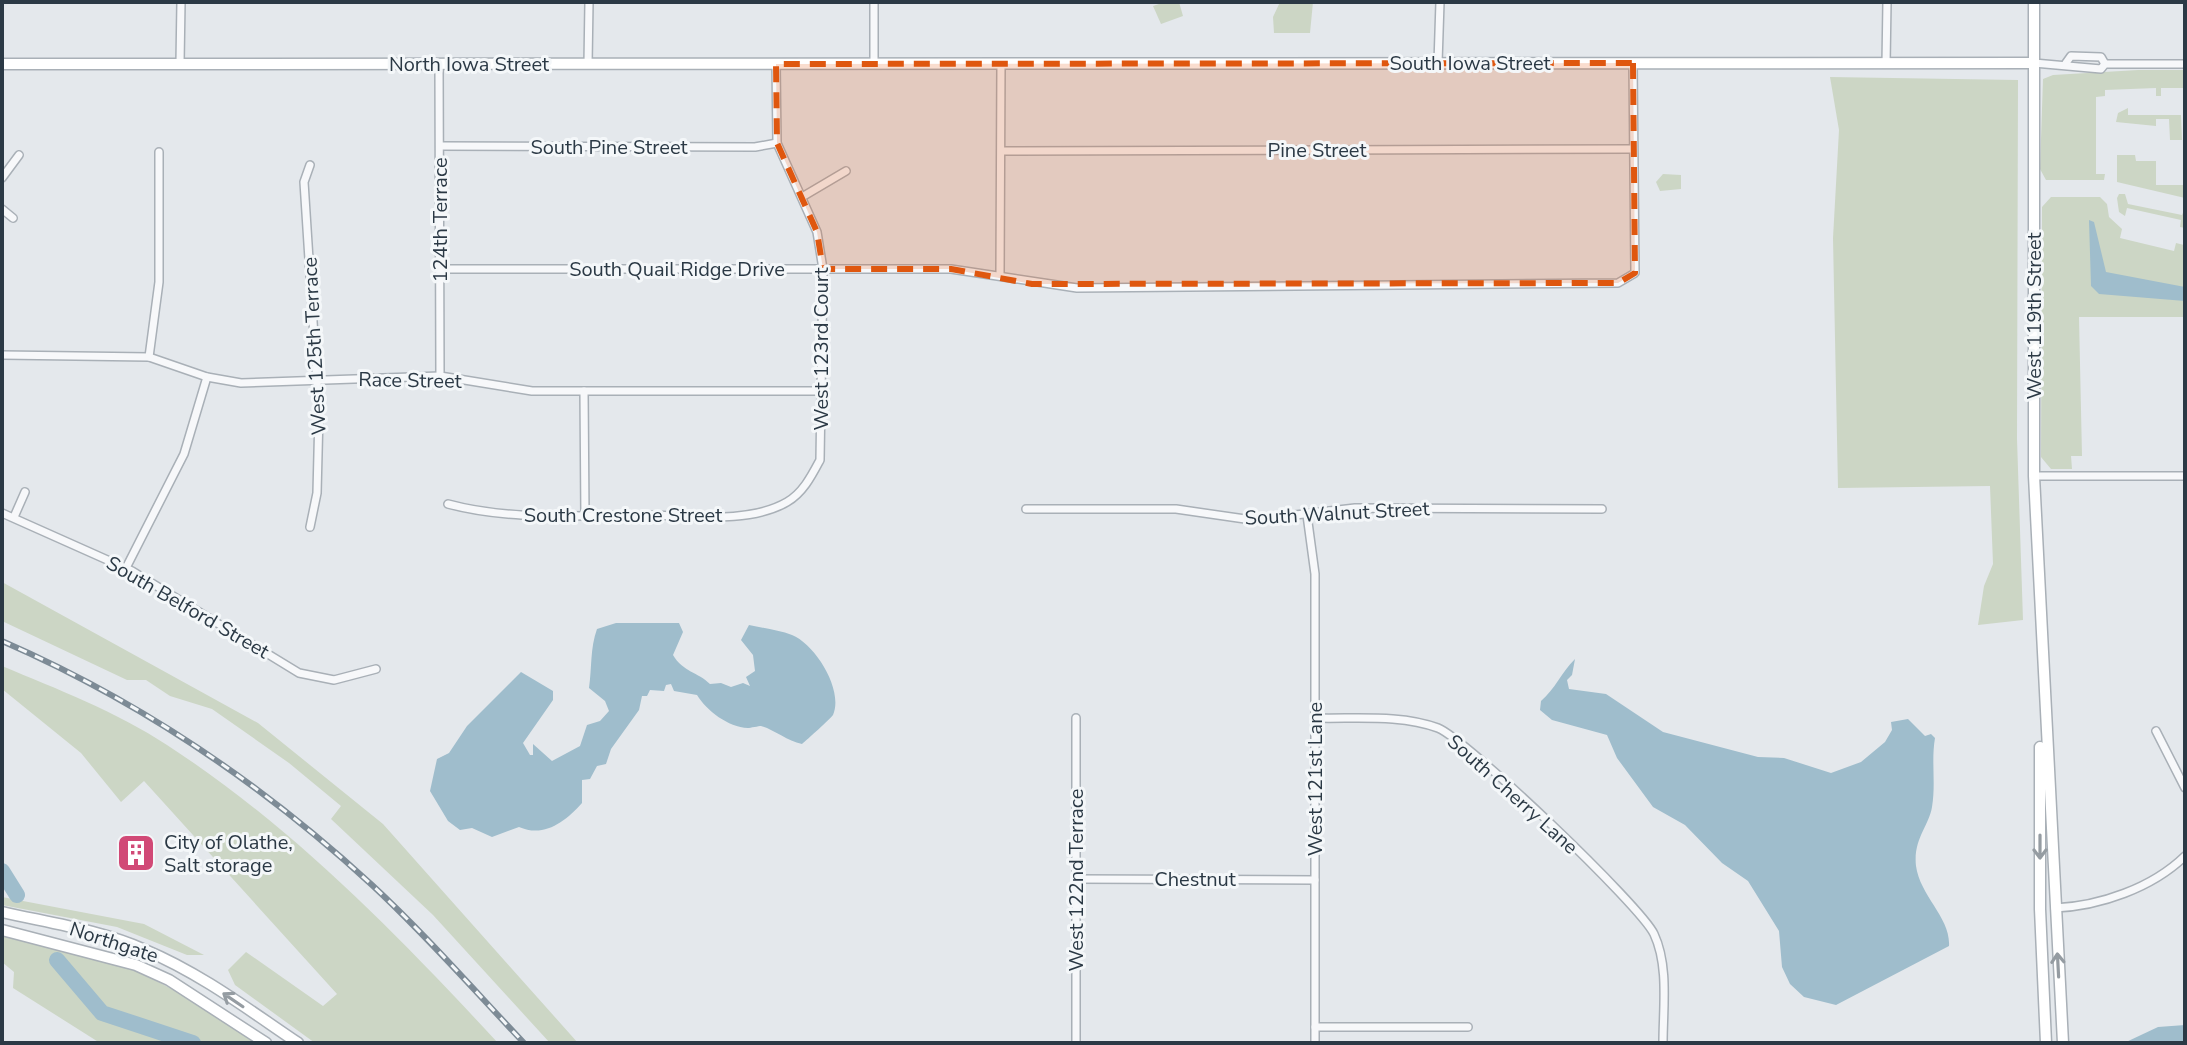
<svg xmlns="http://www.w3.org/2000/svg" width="2187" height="1045" viewBox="0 0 2187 1045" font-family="'Nunito Sans',sans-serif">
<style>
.green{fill:#ccd6c5}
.water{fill:#9fbdcc}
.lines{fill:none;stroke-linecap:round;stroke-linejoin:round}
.river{stroke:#9fbdcc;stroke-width:16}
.street-casing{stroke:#a9b0b7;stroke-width:10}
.secondary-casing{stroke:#a9b0b7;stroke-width:13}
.street{stroke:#f7f8fa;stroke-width:7}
.secondary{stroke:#fff;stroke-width:10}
.rail-casing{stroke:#7d8b96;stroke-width:6}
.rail{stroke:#f4f7f9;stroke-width:3;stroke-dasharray:9;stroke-linecap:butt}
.oneway{stroke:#959ca2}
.marked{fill:#df570f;fill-opacity:0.2;stroke:#df570f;stroke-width:6;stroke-dasharray:16 10;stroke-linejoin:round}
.labels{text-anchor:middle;stroke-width:6;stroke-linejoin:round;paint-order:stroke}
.street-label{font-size:20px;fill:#2b3945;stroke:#f4f7f9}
.poi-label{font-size:20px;fill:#2b3945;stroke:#f4f7f9;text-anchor:start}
</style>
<rect width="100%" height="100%" fill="#e4e8ec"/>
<g class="green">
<path d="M 1165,2 L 1179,2 L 1183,16 L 1161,24 L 1153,6 Z"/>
<path d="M 1280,2 L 1313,2 L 1310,33 L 1274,33 L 1273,17 Z"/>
<path d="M 2138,70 L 2185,70 L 2185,88 L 2161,88 L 2161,96 L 2156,96 L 2156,88 L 2105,90 L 2105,96 L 2096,97 L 2096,174 L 2105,174 L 2104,180 L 2046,180 L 2040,169 L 2043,79 L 2053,75 Z"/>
<path d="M 1830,77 L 2018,80 L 2017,439 L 2023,620 L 1978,625 L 1984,586 L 1993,564 L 1990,486 L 1838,488 L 1833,238 L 1839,130 Z"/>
<path d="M 2128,108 L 2128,115 L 2181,115 L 2182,140 L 2170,140 L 2169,119 L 2156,119 L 2156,126 L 2116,122 L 2118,113 Z"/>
<path d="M 2117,155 L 2135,155 L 2136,161 L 2156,161 L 2156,185 L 2185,185 L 2185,198 L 2117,182 Z"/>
<path d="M 1663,174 L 1681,175 L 1681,189 L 1660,191 L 1656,182 Z"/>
<path d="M 2119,194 L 2125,194 L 2128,204 L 2182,215 L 2185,208 L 2185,228 L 2180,227 L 2181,220 L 2127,208 L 2125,216 L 2119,212 L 2117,198 Z"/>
<path d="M 2051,197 L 2100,197 L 2107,204 L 2109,217 L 2122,229 L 2120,238 L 2174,251 L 2176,243 L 2184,245 L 2185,253 L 2185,317 L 2079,317 L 2082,456 L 2071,456 L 2072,469 L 2051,469 L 2041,457 L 2042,207 Z"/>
<path d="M 2,582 L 258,723 L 383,824 L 578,1043 L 550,1043 L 433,915 L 331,819 L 341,806 L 289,763 L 212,709 L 170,696 L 146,680 L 127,680 L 2,621 Z"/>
<path d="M 2,666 C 57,689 117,712 167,745 C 292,826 398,935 498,1043 L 315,1043 L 235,985 L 228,970 L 246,952 L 323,1006 L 337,994 L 144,781 L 121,802 L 81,753 L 2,689 Z"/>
<path d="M 2,897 L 144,924 L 204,955 L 187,955 L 117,927 L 2,905 Z"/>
<path d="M 2,934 L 133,969 L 193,1000 L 258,1043 L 100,1043 L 13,988 L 14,972 L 2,962 Z"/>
</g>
<g class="water">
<path d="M 2089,220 L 2094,222 L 2106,272 L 2185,287 L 2185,301 L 2099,294 L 2091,286 Z"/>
<path d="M 616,623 L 679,623 L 683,632 L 673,655 C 683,672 698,672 710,684 L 721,683 L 731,687 L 743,683 L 750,686 L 746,677 L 755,671 L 753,655 L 741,640 L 749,625 C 763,628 779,630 792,635 C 815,644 844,690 833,715 C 831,718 807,740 802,744 C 787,741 775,730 761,726 C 759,726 750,728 748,728 C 728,727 707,711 697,695 L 674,691 L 671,684 L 666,685 L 664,691 L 650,690 L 647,696 L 642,696 L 639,710 L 611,749 L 606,764 L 597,766 L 590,779 L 582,780 L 582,803 C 565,822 544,838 519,827 L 492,837 L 472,828 L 460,830 L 448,821 L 430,791 L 437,759 L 449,753 L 467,726 L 521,672 L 553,691 L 553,700 L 523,743 L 530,755 L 533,755 L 533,744 L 552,761 L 580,746 L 587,725 L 600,721 L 609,711 L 605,701 L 589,688 C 592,668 590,648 597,629 Z"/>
<path d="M 1575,659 L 1572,675 L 1567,680 L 1569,689 L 1606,694 L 1663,732 L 1758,757 L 1784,758 L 1831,773 L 1861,762 L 1885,742 L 1892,730 L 1891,722 L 1908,719 L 1925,736 L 1931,734 L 1935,738 C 1931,761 1936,783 1932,807 C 1929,826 1913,839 1916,866 C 1920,896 1951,918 1949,946 L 1836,1005 L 1804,997 L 1790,984 L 1782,967 L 1779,931 L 1748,881 L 1722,863 L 1685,825 L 1653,807 L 1617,758 L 1607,735 L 1552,720 L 1540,710 L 1541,701 C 1555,689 1561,673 1575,659 Z"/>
<path d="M 2185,1025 L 2185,1043 L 2124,1043 L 2158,1027 Z"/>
</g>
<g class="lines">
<g class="river">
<path d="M 2,871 L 17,895"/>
<path d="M 57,960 L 102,1013 L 193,1043"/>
</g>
<g class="street-casing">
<g id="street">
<path d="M 874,2 L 874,64"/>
<path d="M 180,63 L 181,2"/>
<path d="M 1438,63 L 1440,2"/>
<path d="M 2034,63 L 2101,69 L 2105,64 L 2185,64"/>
<path d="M 2066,63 L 2071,56 L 2101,57 L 2105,64"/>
<path d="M 439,64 L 440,376"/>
<path d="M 588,64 L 589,2"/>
<path d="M 1886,64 L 1887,2"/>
<path d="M 440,146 L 755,147 L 777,143"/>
<path d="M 1002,151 L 1632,149"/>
<path d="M 310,165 L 304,182 L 319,414 L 317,493 L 310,527"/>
<path d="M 2,178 L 19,155"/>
<path d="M 802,197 L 846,171"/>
<path d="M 2,209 L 13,218"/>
<path d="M 439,269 L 951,269 L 1077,288 L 1618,283 L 1635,273 L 1633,63"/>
<path d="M 1000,275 L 1001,63"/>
<path d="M 2,355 L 149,357 L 207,377 L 241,383 L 440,376 L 532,391 L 821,391"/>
<path d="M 149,357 L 159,282 L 159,152"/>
<path d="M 584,391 L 585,516"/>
<path d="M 2034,476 L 2185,476"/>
<path d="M 448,504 C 511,521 577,515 642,515 C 687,515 747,525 787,502 C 803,493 812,475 820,460 L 823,269 L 817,232 L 777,143 L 776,64"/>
<path d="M 1026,509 L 1176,509 L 1252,520 L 1355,508 L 1602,509"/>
<path d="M 2,513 L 132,571 L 299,673 L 334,680 L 376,669"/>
<path d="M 1307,515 L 1315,574 L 1315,1043"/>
<path d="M 14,517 L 25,492"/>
<path d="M 126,568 L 184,454 L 207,377"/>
<path d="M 1076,718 L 1076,1043"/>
<path d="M 1316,718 C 1355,719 1401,714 1438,728 C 1466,739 1641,906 1654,934 C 1669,966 1663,1008 1663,1043"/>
<path d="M 2156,731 L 2185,788"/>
<path d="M 1076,879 L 1315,880"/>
<path d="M 2055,908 C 2100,906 2152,888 2185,856"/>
<path d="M 1315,1027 L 1468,1027"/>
</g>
</g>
<g class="secondary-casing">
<g id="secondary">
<path d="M 2034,2 L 2034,476 L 2063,1043"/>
<path d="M 2,64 L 2034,63"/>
<path d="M 2040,747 L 2040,909 L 2046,1043"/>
<path d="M 2,912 C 50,923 100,930 145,950 C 200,973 249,1010 298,1043"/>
<path d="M 2,930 L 136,965 L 169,980 L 266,1043"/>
</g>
</g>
<use href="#street" class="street"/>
<use href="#secondary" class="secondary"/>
<g class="rail-casing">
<path id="rail" d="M 2,641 C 140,701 261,783 372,885 C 425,934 474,990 524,1043"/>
</g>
<use href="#rail" class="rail"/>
</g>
<defs><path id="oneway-shaft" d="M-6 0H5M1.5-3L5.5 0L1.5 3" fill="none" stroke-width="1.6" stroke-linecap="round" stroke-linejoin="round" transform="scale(2)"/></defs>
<g class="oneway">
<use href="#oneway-shaft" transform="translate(2040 847) rotate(90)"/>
<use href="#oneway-shaft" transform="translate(2058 965) rotate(-93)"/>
<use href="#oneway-shaft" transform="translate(233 1000) rotate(-146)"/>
</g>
<path class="marked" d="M 1633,63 L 1635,273 L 1618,283 L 1032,284 L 951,269 L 823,269 L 817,232 L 777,143 L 776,64 Z"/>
<defs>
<g id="building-square" transform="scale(2)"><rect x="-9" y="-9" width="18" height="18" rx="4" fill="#d14976" stroke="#f4f7f9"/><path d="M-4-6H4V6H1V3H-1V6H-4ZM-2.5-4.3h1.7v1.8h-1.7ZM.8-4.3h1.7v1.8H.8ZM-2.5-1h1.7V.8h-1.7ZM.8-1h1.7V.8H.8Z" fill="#fff"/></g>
</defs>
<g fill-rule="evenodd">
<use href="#building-square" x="136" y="853"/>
</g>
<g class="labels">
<g class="street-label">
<text x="1470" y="70">South Iowa Street</text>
<text x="469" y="71">North Iowa Street</text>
<text x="609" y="154">South Pine Street</text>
<text x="1317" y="157">Pine Street</text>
<text transform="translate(440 220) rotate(-90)" y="7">124th Terrace</text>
<text x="677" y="276">South Quail Ridge Drive</text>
<text transform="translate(2034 316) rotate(-90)" y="7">West 119th Street</text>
<text transform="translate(314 346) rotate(-93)" y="7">West 125th Terrace</text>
<text transform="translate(821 349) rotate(-90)" y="7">West 123rd Court</text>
<text transform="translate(410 380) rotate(1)" y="7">Race Street</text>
<text transform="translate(1337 513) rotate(-3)" y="7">South Walnut Street</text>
<text x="623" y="522">South Crestone Street</text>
<text transform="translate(188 607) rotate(30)" y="7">South Belford Street</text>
<text transform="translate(1315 779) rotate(-90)" y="7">West 121st Lane</text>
<text transform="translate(1513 794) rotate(42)" y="7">South Cherry Lane</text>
<text x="1195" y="886">Chestnut</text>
<text transform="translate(1076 880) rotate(-90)" y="7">West 122nd Terrace</text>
<text transform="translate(114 942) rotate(18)" y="7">Northgate</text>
</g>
<g class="poi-label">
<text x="164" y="849">City of Olathe,<tspan x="164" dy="23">Salt storage</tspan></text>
</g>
</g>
<rect width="2187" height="1045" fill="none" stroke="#2b3945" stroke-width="8"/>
</svg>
